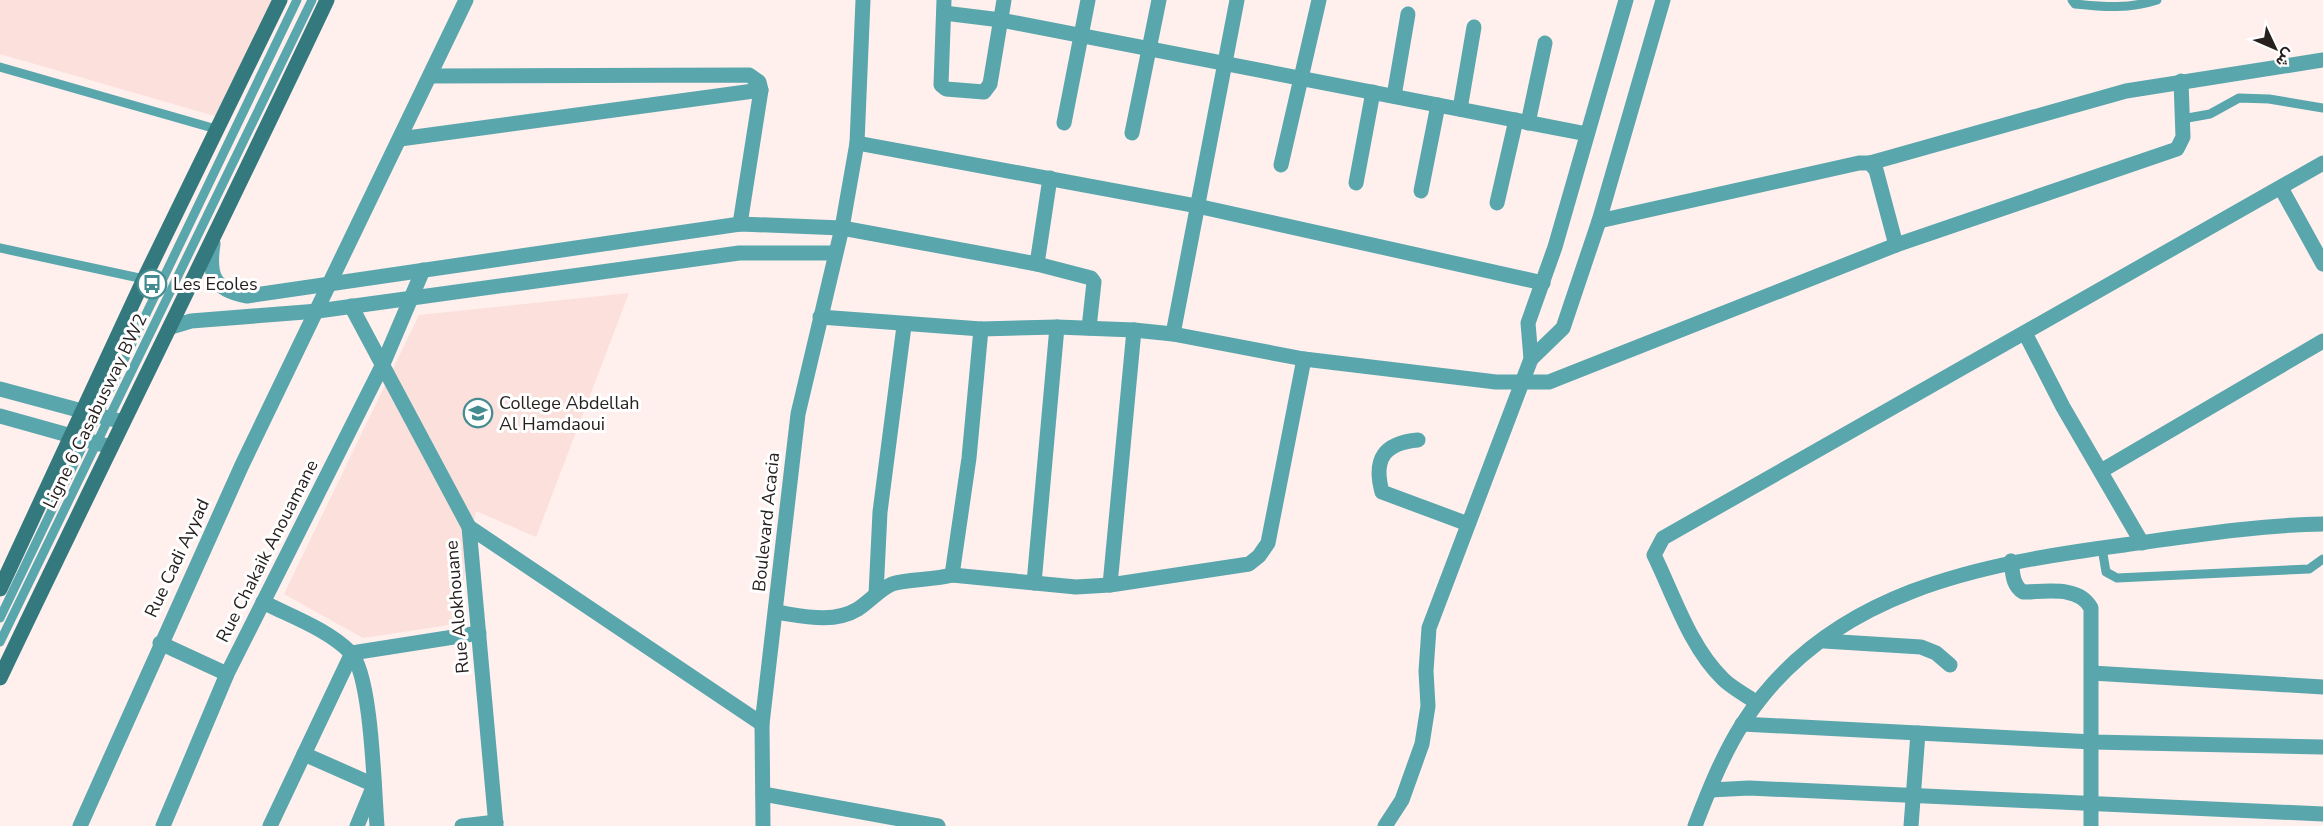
<svg xmlns="http://www.w3.org/2000/svg" width="2323" height="826" viewBox="0 0 2323 826" font-family="'Nunito Sans',Vazirmatn,sans-serif">
<style>
.built{fill:#fce0dc}
.lines{fill:none;stroke-linecap:round;stroke-linejoin:round}
.service{stroke:#59a6ac;stroke-width:9}
.minor{stroke:#59a6ac;stroke-width:15}
.secondary{stroke:#33797e;stroke-width:15}
.labels{text-anchor:middle;stroke-width:6;stroke-linejoin:round;paint-order:stroke}
.poi-label{font-size:18px;fill:#27201f;stroke:#fff;text-anchor:start}
.street-label{font-size:18px;fill:#27201f;stroke:#fff}
</style>
<rect width="100%" height="100%" fill="#ffefed"/>
<g class="built">
<path d="M 0,0 L 279,0 L 225,119 L 0,54 Z"/>
<path d="M 629,293 L 536,537 L 476,511 L 456,624 L 363,638 L 284,594 L 419,315 Z"/>
</g>
<g class="lines">
<g class="service">
<path d="M 2072,0 L 2075,4 C 2104,7 2130,9 2157,0"/>
<path d="M 0,67 L 216,129"/>
<path d="M 2182,119 L 2210,114 L 2239,98 L 2269,99 L 2323,108"/>
<path d="M 0,248 L 144,279"/>
<path d="M 2102,548 L 2106,572 L 2117,578 L 2309,569 L 2323,559"/>
<path d="M 0,618 L 297,0"/>
<path d="M 0,642 L 312,0"/>
</g>
<g class="minor">
<path d="M 944,0 L 941,85 L 946,89 L 984,92 L 990,84 L 1004,0"/>
<path d="M 944,13 L 1001,20 L 1587,134"/>
<path d="M 431,76 L 749,75 L 759,82 L 761,90 L 740,224"/>
<path d="M 1394,96 L 1408,14"/>
<path d="M 1460,109 L 1474,27"/>
<path d="M 1064,123 L 1088,0"/>
<path d="M 1528,123 L 1545,43"/>
<path d="M 1132,133 L 1159,0"/>
<path d="M 400,139 L 761,90"/>
<path d="M 857,143 L 1197,206 L 1543,283"/>
<path d="M 1870,163 L 2126,91 L 2323,60"/>
<path d="M 1281,165 L 1319,0"/>
<path d="M 1050,178 L 1037,264 L 1091,278 L 1094,282 L 1089,328"/>
<path d="M 1356,183 L 1373,92"/>
<path d="M 2281,188 L 2323,264"/>
<path d="M 1421,191 L 1438,105"/>
<path d="M 1497,203 L 1516,120"/>
<path d="M 1599,221 L 1859,163 L 1870,163 L 1876,170 L 1896,245"/>
<path d="M 213,244 C 208,276 214,290 247,296 L 740,224 L 842,228 L 1037,264"/>
<path d="M 351,306 L 469,527 L 496,826"/>
<path d="M 820,317 L 981,329 L 1057,327 L 1134,330 L 1173,334 L 1304,359 L 1496,382 L 1549,382 L 1896,245 L 2177,149 L 2183,137 L 2181,81"/>
<path d="M 171,327 L 191,321 L 318,311 L 739,253 L 835,253"/>
<path d="M 2025,333 L 2063,407 L 2142,543"/>
<path d="M 1173,334 L 1237,0"/>
<path d="M 1531,359 L 1563,328 L 1599,221 L 1663,0"/>
<path d="M 0,389 L 123,422"/>
<path d="M 0,416 L 111,447"/>
<path d="M 1418,440 C 1384,443 1373,459 1382,492 L 1468,524"/>
<path d="M 2101,471 L 2323,341"/>
<path d="M 469,527 L 762,724"/>
<path d="M 2011,561 C 2013,573 2012,585 2023,592 C 2045,592 2079,585 2091,608 L 2091,826"/>
<path d="M 952,575 L 969,458 L 981,329"/>
<path d="M 1034,583 L 1057,327"/>
<path d="M 1110,585 L 1134,330"/>
<path d="M 876,594 L 880,512 L 904,326"/>
<path d="M 263,602 C 292,617 327,629 350,652 C 372,673 374,791 377,826"/>
<path d="M 776,612 C 803,616 833,624 858,609 C 870,601 879,590 892,584 C 906,579 934,580 952,575 L 1076,587 L 1110,585 L 1249,564 L 1259,556 L 1268,543 L 1304,359"/>
<path d="M 1824,641 L 1921,647 L 1936,653 L 1950,665"/>
<path d="M 160,643 L 227,674"/>
<path d="M 352,653 L 479,633"/>
<path d="M 2092,673 L 2323,687"/>
<path d="M 1757,703 C 1746,695 1732,688 1723,679 C 1690,647 1674,596 1654,555 L 1663,538 L 2323,163"/>
<path d="M 1742,724 L 2093,742 L 2323,747"/>
<path d="M 304,754 L 374,785 L 357,826"/>
<path d="M 1711,790 L 1749,788 L 2323,814"/>
<path d="M 763,794 L 938,826"/>
<path d="M 80,826 L 242,465 L 466,0"/>
<path d="M 163,826 L 227,674 L 383,364 L 423,270"/>
<path d="M 270,826 L 352,653"/>
<path d="M 462,826 L 496,822"/>
<path d="M 763,826 L 762,724 L 789,491 L 798,414 L 842,228 L 857,143 L 863,0"/>
<path d="M 1385,826 L 1402,800 L 1422,744 L 1428,706 L 1426,671 L 1429,628 L 1531,359 L 1528,323 L 1555,247 L 1626,0"/>
<path d="M 1695,826 C 1708,792 1723,754 1743,723 C 1828,591 1980,564 2124,545 C 2190,536 2257,525 2323,524"/>
<path d="M 1911,826 L 1918,733"/>
</g>
<g class="secondary">
<path d="M 0,589 L 144,279 L 280,0"/>
<path d="M 0,678 C 108,451 220,227 327,0"/>
</g>
</g>
<defs>
<g id="bus-ring" transform="scale(1.5)"><circle r="9.5" fill="#fff" stroke="#458c91" stroke-width="1.5"/><path d="M-5-6H5V4H4V6H2V4H-2V6H-4V4H-5ZM-3.5-4V0h7V-4ZM-3.5 1.2v1.5H-2V1.2ZM2 1.2v1.5H3.5V1.2Z" fill="#458c91"/></g>
<g id="school-ring" transform="scale(1.5)"><circle r="9.5" fill="#fff" stroke="#458c91" stroke-width="1.5"/><path d="M0-5L7-2L0 1L-7-2ZM-4 1L0 2.5L4 1V4Q0 6-4 4Z" fill="#458c91"/></g>
</defs>
<g fill-rule="evenodd">
<use href="#bus-ring" x="152" y="284"/>
<use href="#school-ring" x="478" y="413"/>
</g>
<g class="labels">
<g class="poi-label">
<text x="173" y="290">Les Ecoles</text>
<text x="499" y="409">College Abdellah<tspan x="499" dy="21">Al Hamdaoui</tspan></text>
</g>
<g class="street-label">
<text transform="translate(95 411) rotate(-64)" y="6">Ligne 6 Casabusway BW2</text>
<text transform="translate(766 522) rotate(-84)" y="6">Boulevard Acacia</text>
<text transform="translate(267 551) rotate(-63)" y="6">Rue Chakaik Anouamane</text>
<text transform="translate(177 558) rotate(-65)" y="6">Rue Cadi Ayyad</text>
<text transform="translate(457 607) rotate(-95)" y="6">Rue Alokhouane</text>
</g>
</g>
<g transform="translate(2275 48) rotate(134)" stroke="#ffffff" stroke-width="4.5" paint-order="stroke">
<path d="M0-4.5L10 22L0 15L-10 22Z" fill="#27201f"/>
<text y="-9" font-size="16" font-weight="bold" text-anchor="middle" fill="#27201f">ش</text>
</g>
</svg>
